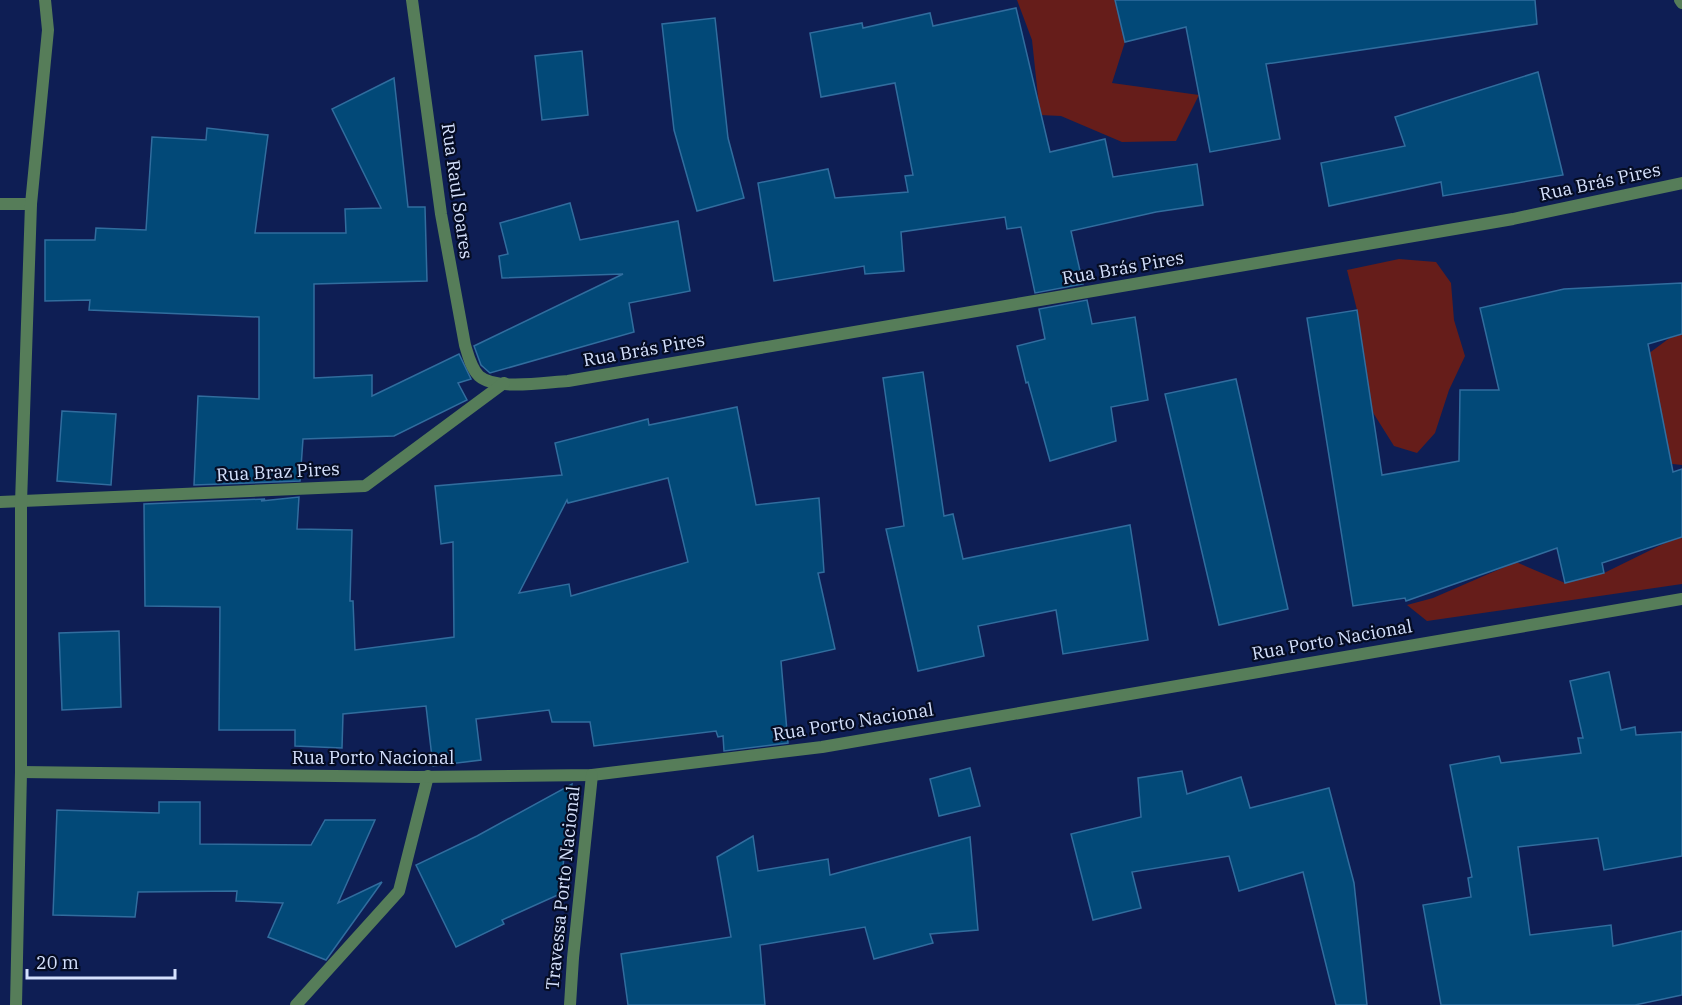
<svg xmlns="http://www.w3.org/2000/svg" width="1682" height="1005" viewBox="0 0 1682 1005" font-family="'IBM Plex Serif',serif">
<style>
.green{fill:#661d1a}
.building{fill:#024978;stroke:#316d9e;stroke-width:1.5;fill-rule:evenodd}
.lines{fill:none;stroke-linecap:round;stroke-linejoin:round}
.service{stroke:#567d59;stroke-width:12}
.minor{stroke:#567d59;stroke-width:12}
.labels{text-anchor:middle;stroke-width:4.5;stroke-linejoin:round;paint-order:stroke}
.street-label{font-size:18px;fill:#d5e1fd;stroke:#050c23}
</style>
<rect width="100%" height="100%" fill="#0e1e54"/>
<g class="green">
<path d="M 1017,0 L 1115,0 L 1125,42 L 1112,83 L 1199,95 L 1176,141 L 1122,142 L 1061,116 L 1040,115 L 1032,40 Z"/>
<path d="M 1399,259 L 1436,262 L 1451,283 L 1454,320 L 1465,356 L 1449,390 L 1435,433 L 1417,453 L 1394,446 L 1372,411 L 1357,310 L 1347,270 Z"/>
<path d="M 1682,334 L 1682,465 L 1664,463 L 1621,374 L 1671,337 Z"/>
<path d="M 1682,537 L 1682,584 L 1427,621 L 1407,605 L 1433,598 L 1516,562 L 1565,583 L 1604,573 L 1665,543 Z"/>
</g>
<g class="building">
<path d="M 1115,0 L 1535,0 L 1537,24 L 1266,64 L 1280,139 L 1210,152 L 1186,27 L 1125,42 Z"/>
<path d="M 1016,8 L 1050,152 L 1105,139 L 1113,177 L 1197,164 L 1203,205 L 1156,212 L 1071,231 L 1083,284 L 1035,293 L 1021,227 L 1007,229 L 1005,217 L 901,232 L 904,271 L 865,274 L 864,266 L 774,281 L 758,183 L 828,169 L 835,198 L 908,192 L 905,176 L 913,175 L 895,83 L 821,97 L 810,33 L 862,23 L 863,28 L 930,13 L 933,26 Z"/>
<path d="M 715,18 L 728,138 L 744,198 L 697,211 L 674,130 L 662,24 Z"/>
<path d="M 582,51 L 588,115 L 542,120 L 535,56 Z"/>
<path d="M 1538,72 L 1563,175 L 1443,196 L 1441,182 L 1329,206 L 1321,163 L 1405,146 L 1395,117 Z"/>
<path d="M 394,78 L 408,207 L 425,207 L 427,281 L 314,284 L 314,378 L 372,375 L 372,396 L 459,354 L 471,379 L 458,383 L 467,400 L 394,436 L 303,439 L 300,481 L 194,485 L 198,396 L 259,399 L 259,317 L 89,310 L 90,300 L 45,301 L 45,240 L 95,240 L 96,228 L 146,230 L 152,137 L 206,140 L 207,128 L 268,135 L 255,233 L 346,233 L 345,209 L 381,208 L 332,109 Z"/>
<path d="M 570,203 L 580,240 L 678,221 L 690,291 L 629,303 L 634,332 L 490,373 L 481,365 L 474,346 L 623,274 L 502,278 L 499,256 L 508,254 L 500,223 Z"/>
<path d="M 1682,283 L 1682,334 L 1648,344 L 1673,472 L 1682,469 L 1682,537 L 1602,563 L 1604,573 L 1565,583 L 1557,548 L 1406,601 L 1405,598 L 1353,606 L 1307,318 L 1357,310 L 1382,475 L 1459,461 L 1460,390 L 1499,390 L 1480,308 L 1564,289 Z"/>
<path d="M 1087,300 L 1092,324 L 1135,317 L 1148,400 L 1111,407 L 1116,441 L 1050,461 L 1028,382 L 1026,383 L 1017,346 L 1045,339 L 1039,309 Z"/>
<path d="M 923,372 L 944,516 L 953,514 L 963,559 L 1130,525 L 1148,640 L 1063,654 L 1056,610 L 978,626 L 984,656 L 918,671 L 886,529 L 904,526 L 883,378 Z"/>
<path d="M 1236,379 L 1288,609 L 1219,625 L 1165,394 Z"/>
<path d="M 737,407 L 756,505 L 819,498 L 824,572 L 818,573 L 835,649 L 781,661 L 788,743 L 724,751 L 723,736 L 718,737 L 716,731 L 594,746 L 590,722 L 552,722 L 549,710 L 476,719 L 481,760 L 433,766 L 426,706 L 343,714 L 342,748 L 295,746 L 295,730 L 219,730 L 220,607 L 145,606 L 144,504 L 265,499 L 261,501 L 299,497 L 297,529 L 352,530 L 350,601 L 353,601 L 355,650 L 454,637 L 453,542 L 441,544 L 435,486 L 562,475 L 555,443 L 648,419 L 649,425 ZM 668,478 L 688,562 L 571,596 L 569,584 L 519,593 L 567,500 L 568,503 Z"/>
<path d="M 62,411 L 116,414 L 111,485 L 57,481 Z"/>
<path d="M 119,631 L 121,707 L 62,710 L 59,633 Z"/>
<path d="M 1609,672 L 1621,730 L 1635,727 L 1636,735 L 1682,732 L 1682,856 L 1604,870 L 1598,838 L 1518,847 L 1530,935 L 1611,925 L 1613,946 L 1682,931 L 1682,995 L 1635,1005 L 1441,1005 L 1423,905 L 1471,897 L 1468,878 L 1472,877 L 1450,765 L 1499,756 L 1501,763 L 1581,753 L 1578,738 L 1583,738 L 1570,681 Z"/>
<path d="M 970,768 L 980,806 L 939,816 L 930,779 Z"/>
<path d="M 1182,771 L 1187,794 L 1241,777 L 1250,808 L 1329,788 L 1354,883 L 1367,1005 L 1336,1005 L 1303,872 L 1239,891 L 1229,856 L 1132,872 L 1141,908 L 1093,920 L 1071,834 L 1141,817 L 1138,778 Z"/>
<path d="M 572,784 L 560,894 L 502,920 L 504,924 L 456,947 L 416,865 L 477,836 Z"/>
<path d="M 159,802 L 200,802 L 200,844 L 311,845 L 325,820 L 375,820 L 338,903 L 382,882 L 326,960 L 268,937 L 283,903 L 236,901 L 237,891 L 138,892 L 135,917 L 53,915 L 57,810 L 159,813 Z"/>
<path d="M 753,836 L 758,871 L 828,859 L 830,875 L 970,837 L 978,930 L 930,934 L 933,943 L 874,959 L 865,927 L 760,945 L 765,1005 L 628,1005 L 621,954 L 731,937 L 717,857 Z"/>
</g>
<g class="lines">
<path class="service" d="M 296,1005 L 399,891 L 428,776"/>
<g class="minor">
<path d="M 412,0 L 441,214 L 465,345 C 468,355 471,368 479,376 C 496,391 547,382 568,381 L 1513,219 L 1682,183"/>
<path d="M 1680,0 L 1682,3"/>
<path d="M 0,204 L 31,204"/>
<path d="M 0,502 L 365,486 L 504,383"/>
<path d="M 21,772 L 416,777 L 592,775 L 822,747 L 1682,599"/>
<path d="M 16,1005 L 21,772 L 21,503 L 31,204 L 48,30 L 45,0"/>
<path d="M 570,1005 L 573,958 L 592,775"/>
</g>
</g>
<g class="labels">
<g class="street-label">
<text transform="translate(1600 182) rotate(-12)" y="6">Rua Brás Pires</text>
<text transform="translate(457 191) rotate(82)" y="6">Rua Raul Soares</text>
<text transform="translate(1123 268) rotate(-10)" y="6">Rua Brás Pires</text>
<text transform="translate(644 350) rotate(-10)" y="6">Rua Brás Pires</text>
<text transform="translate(278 472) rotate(-3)" y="6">Rua Braz Pires</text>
<text transform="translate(1332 640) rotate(-10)" y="6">Rua Porto Nacional</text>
<text transform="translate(853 722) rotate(-9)" y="6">Rua Porto Nacional</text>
<text x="373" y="764">Rua Porto Nacional</text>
<text transform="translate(563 888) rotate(-84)" y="6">Travessa Porto Nacional</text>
</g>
</g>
<path d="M27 969v9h148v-9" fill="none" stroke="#d5e1fd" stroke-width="3"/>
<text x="36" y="969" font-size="18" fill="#d5e1fd" stroke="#050c23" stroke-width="4.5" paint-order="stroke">20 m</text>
</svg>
